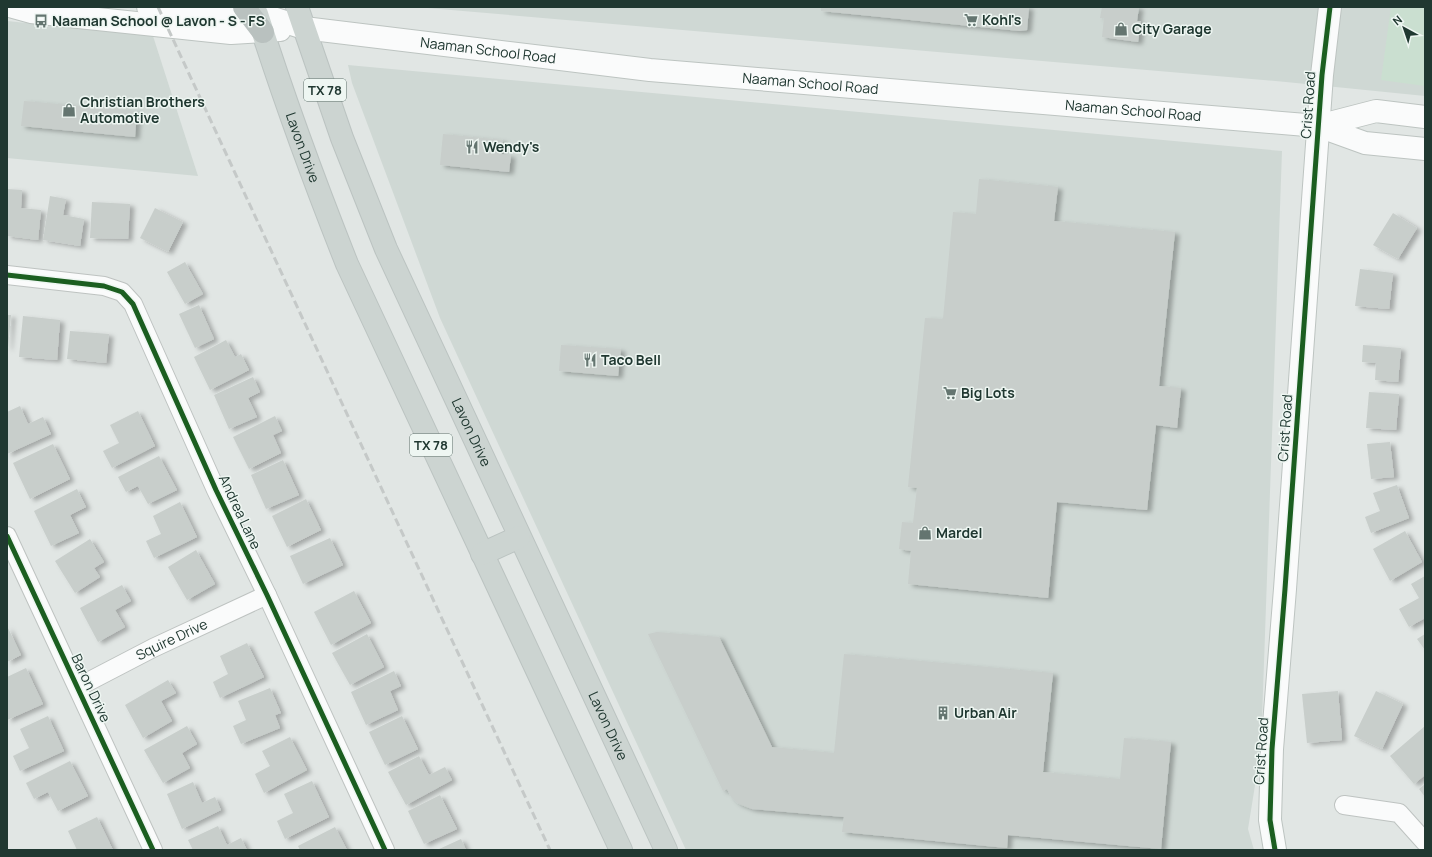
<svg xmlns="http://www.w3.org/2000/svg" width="1432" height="857" viewBox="0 0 1432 857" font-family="Manrope,sans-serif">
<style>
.built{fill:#cfd8d4}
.green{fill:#cadfd0}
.building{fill:#c8cecb;filter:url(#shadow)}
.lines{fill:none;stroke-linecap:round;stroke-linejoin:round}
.street-casing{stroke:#bec3c1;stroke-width:20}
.secondary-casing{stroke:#bdc4c1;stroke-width:24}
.primary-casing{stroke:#bbc3c1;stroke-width:24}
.highway-casing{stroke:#bbc3c1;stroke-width:24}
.street{stroke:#fafbfb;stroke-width:18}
.secondary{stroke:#fafbfb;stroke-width:22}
.primary{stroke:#ccd4d1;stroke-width:22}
.highway{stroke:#b9c1bf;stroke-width:22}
.rail{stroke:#c5c9c8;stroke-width:3;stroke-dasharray:8 4;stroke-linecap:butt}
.cycleway-casing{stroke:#eef6f2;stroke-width:8}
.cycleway{stroke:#1b5e20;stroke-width:5}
.labels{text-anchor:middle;stroke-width:3;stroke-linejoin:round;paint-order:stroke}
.shield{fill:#eef6f2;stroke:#5e716b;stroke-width:1}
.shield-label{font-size:13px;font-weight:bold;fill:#203831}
.poi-label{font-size:14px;font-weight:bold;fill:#203831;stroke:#eef6f2;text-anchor:start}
.street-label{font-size:14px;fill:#203831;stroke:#eef6f2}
</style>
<defs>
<filter id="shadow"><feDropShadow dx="4.5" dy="2.5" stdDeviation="2" flood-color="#0004"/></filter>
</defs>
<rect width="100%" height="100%" fill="#e1e6e4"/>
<g class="built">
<path d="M 416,7 L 1425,7 L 1425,96 L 1286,82 Z"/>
<path d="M 7,21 L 153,36 L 198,176 L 7,158 Z"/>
<path d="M 348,65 L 1282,151 L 1261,748 L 1248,829 L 1254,850 L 686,850 L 440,318 L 352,83 Z"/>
</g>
<path class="green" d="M 1391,7 L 1425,7 L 1425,86 L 1381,80 Z"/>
<g class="building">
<path d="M 821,7 L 1029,7 L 1027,30 L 1020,31 L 821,11 Z"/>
<path d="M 1102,7 L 1139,7 L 1137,21 L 1141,21 L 1138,42 L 1102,37 L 1104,18 L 1100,18 Z"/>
<path d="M 24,101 L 137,111 L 135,137 L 21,126 Z"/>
<path d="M 443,134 L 503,140 L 501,154 L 511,155 L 509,172 L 440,165 Z"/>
<path d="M 979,179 L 1058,187 L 1054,221 L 1175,232 L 1159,386 L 1181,388 L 1177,428 L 1156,425 L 1147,510 L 1057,502 L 1048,598 L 908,584 L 911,551 L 899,549 L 902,522 L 913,523 L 917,488 L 908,487 L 925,318 L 943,319 L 953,212 L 976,214 Z"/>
<path d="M 7,189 L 22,190 L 21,208 L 41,210 L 38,240 L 7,236 Z"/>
<path d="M 50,196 L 66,199 L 63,215 L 84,219 L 80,246 L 43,240 Z"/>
<path d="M 92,202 L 130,204 L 128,239 L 90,238 Z"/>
<path d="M 155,208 L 183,222 L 168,252 L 140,238 Z"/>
<path d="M 1393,213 L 1417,228 L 1398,259 L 1373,245 Z"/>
<path d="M 185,262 L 203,294 L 185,304 L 167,272 Z"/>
<path d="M 1360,269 L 1393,273 L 1389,309 L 1355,306 Z"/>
<path d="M 199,305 L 214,339 L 195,348 L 179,314 Z"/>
<path d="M 7,315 L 11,315 L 8,348 L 7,348 Z"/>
<path d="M 23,316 L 60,320 L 57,360 L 19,357 Z"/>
<path d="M 70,331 L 109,334 L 106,363 L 67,359 Z"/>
<path d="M 226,340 L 235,357 L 241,354 L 249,370 L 210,390 L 194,357 Z"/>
<path d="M 561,345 L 621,349 L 618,376 L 559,371 Z"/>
<path d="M 1363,345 L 1401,348 L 1398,382 L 1375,380 L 1376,363 L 1362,362 Z"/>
<path d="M 253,377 L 260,392 L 248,398 L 257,417 L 229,429 L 214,395 Z"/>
<path d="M 1369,392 L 1399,394 L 1396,430 L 1366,428 Z"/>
<path d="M 20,406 L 28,424 L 43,417 L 51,434 L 7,454 L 7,412 Z"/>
<path d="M 138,411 L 155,446 L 112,468 L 103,451 L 119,443 L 110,425 Z"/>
<path d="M 275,416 L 282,431 L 273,435 L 281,453 L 249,469 L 233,437 Z"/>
<path d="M 1390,442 L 1394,477 L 1371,479 L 1367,444 Z"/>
<path d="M 53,444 L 70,479 L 30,499 L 13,463 Z"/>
<path d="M 159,456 L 177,490 L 148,504 L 138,486 L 126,492 L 118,477 Z"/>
<path d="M 283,460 L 299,495 L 266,509 L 251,475 Z"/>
<path d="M 1397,485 L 1409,518 L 1371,533 L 1365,517 L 1380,511 L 1373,493 Z"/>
<path d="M 77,489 L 86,507 L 70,515 L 79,533 L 51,546 L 34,511 Z"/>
<path d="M 306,499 L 321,530 L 287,547 L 272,516 Z"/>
<path d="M 180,502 L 197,537 L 154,558 L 146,541 L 161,534 L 153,516 Z"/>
<path d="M 1405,531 L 1422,562 L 1390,581 L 1373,549 Z"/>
<path d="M 330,538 L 343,565 L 303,584 L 290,556 Z"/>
<path d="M 90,539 L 104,562 L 94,568 L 100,577 L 75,593 L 55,561 Z"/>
<path d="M 196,550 L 215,584 L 187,600 L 168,567 Z"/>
<path d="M 1425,576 L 1425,618 L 1409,627 L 1399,609 L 1419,598 L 1411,584 Z"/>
<path d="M 122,585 L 131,601 L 115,610 L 125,627 L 98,642 L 80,608 Z"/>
<path d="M 354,591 L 371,623 L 331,645 L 314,612 Z"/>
<path d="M 7,626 L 21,655 L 7,662 Z"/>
<path d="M 657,632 L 719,637 L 772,747 L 834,753 L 844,654 L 1053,673 L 1043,772 L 1120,779 L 1124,738 L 1171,742 L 1161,849 L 1008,835 L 1007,848 L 842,832 L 844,817 L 752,809 L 744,806 L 737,803 L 731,797 L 727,789 L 723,791 L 648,634 Z"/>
<path d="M 367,634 L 384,667 L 350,685 L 332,653 Z"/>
<path d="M 1425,634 L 1425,650 L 1417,639 Z"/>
<path d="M 247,643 L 264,677 L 220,698 L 213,682 L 228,674 L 220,656 Z"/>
<path d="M 26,668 L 43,704 L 7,720 L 7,677 Z"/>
<path d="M 394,671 L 401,686 L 390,691 L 398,710 L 366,725 L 351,692 Z"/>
<path d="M 168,680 L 176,693 L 161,701 L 172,721 L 143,738 L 125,705 Z"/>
<path d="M 270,688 L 281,713 L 275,715 L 280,728 L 241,744 L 233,726 L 246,720 L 238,701 Z"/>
<path d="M 1338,691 L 1342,740 L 1307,743 L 1302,694 Z"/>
<path d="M 1376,691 L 1403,704 L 1382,749 L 1354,736 Z"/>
<path d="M 48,716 L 64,751 L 20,771 L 13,756 L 29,748 L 20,729 Z"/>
<path d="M 402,716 L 418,749 L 385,765 L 369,732 Z"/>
<path d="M 187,726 L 197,744 L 182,753 L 190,768 L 163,783 L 144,750 Z"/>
<path d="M 1425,726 L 1425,775 L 1414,784 L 1390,756 Z"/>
<path d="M 290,737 L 307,770 L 264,793 L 255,774 L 270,766 L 262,751 Z"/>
<path d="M 419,756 L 429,775 L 445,767 L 452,780 L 406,805 L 388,772 Z"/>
<path d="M 70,761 L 88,796 L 58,811 L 48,792 L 34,799 L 26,783 Z"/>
<path d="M 312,781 L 329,817 L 285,839 L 277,821 L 293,813 L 284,794 Z"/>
<path d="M 193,782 L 202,803 L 215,797 L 221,810 L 182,829 L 167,794 Z"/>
<path d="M 1425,784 L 1425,797 L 1419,789 Z"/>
<path d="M 440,795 L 457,829 L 424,844 L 408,811 Z"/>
<path d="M 97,817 L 113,850 L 77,850 L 68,831 Z"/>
<path d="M 218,826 L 227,845 L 241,838 L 247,850 L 193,850 L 188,840 Z"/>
<path d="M 335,827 L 347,850 L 300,850 L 298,846 Z"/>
<path d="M 461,839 L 466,850 L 437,850 Z"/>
</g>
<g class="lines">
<g class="street-casing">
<g id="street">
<path d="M 7,275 L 104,286 L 122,292 L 133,304 L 216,490 L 267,595 L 385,850"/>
<path d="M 7,536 L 153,850"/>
<path id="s1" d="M 78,687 L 153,648 L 267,595"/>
<path d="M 1344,805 L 1399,813 L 1425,842"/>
</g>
</g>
<g class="secondary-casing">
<g id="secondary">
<path d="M 13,7 L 31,12 L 231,33 L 280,30"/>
<path id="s2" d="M 148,7 L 228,13 L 257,13 L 304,28 L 650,70 L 1318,126 L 1365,143 L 1425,149"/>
<path d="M 1318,126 L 1376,111 L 1425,117"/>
<path d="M 1275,850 L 1270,820 L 1272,749 L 1285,589 L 1322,75 L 1330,7"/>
</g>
</g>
<g class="primary-casing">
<g id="primary">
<path id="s3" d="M 297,7 L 342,138 L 386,249 L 666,850"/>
<path id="s4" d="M 257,14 C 284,99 314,181 347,264 L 621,850"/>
<path d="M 482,554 L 519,537"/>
</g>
</g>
<g class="highway-casing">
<path id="highway" d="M 244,7 L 263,32"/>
</g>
<use href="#street" class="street"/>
<use href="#secondary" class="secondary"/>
<use href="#primary" class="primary"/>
<use href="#highway" class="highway"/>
<path class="rail" d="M 158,7 L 444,623 L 550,850"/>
<g class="cycleway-casing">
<g id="cycleway">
<path d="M 7,275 L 104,286 L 122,292 L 133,304 L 216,490 L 267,595 L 385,850"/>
<path d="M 7,536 L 153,850"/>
<path d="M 1275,850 L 1270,820 L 1272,749 L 1285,589 L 1322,75 L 1330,7"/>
</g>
</g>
<use href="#cycleway" class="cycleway"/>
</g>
<defs>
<g id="supermarket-bare" transform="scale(1.08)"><path d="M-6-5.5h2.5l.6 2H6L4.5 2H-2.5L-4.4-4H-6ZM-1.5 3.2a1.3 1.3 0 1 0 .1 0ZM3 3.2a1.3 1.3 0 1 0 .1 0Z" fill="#647570" stroke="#eef6f2" stroke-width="2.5" paint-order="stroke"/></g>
<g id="bus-bare" transform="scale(1.08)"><path d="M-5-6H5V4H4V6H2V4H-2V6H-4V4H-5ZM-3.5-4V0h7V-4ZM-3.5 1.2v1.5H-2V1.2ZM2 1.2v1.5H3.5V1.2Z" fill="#647570" stroke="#eef6f2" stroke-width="2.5" paint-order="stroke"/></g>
<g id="shop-bare" transform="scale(1.08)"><path d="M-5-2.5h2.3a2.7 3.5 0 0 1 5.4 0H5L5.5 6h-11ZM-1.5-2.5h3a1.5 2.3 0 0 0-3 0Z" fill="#647570" stroke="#eef6f2" stroke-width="2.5" paint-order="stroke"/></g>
<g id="restaurant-bare" transform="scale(1.08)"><path d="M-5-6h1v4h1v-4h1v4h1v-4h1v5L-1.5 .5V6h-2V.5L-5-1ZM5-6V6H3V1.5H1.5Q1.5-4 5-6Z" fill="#647570" stroke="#eef6f2" stroke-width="2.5" paint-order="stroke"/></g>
<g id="building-bare" transform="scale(1.08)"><path d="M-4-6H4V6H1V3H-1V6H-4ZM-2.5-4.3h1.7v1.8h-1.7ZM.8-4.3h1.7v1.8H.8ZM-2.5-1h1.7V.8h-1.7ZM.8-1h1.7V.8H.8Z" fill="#647570" stroke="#eef6f2" stroke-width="2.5" paint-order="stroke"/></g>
</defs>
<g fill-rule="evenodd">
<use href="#supermarket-bare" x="971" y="20"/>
<use href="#bus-bare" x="41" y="21"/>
<use href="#shop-bare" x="1121" y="29"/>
<use href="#shop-bare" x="69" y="110"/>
<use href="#restaurant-bare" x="472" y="147"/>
<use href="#restaurant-bare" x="590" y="360"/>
<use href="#supermarket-bare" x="950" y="393"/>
<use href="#shop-bare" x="925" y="533"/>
<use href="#building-bare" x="943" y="713"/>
</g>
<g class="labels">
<g class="shield">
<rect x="304" y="79" width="42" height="22" rx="3"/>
<rect x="410" y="434" width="42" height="22" rx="3"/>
</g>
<g class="shield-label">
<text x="325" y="95">TX 78</text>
<text x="431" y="450">TX 78</text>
</g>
<g class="poi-label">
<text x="982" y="25">Kohl's</text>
<text x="52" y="26">Naaman School @ Lavon - S - FS</text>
<text x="1132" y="34">City Garage</text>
<text x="80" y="107">Christian Brothers<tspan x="80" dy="16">Automotive</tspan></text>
<text x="483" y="152">Wendy's</text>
<text x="601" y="365">Taco Bell</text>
<text x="961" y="398">Big Lots</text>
<text x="936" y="538">Mardel</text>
<text x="954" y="718">Urban Air</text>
</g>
<g class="street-label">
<text dy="5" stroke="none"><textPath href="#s2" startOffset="344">Naaman School Road</textPath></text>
<text dy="5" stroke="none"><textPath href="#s2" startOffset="668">Naaman School Road</textPath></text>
<text transform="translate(1308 105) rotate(-86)" y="5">Crist Road</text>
<text dy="5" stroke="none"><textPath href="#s2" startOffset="992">Naaman School Road</textPath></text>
<text dy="5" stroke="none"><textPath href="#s4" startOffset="141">Lavon Drive</textPath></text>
<text transform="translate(1285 428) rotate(-86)" y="5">Crist Road</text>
<text dy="5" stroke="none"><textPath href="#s3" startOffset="460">Lavon Drive</textPath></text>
<text transform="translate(240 512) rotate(65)" y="5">Andrea Lane</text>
<text dy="5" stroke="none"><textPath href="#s1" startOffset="105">Squire Drive</textPath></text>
<text transform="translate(91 688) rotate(65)" y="5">Baron Drive</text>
<text dy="5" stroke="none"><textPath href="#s3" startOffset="784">Lavon Drive</textPath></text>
<text transform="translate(1261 751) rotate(-86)" y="5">Crist Road</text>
</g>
</g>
<rect width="1432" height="857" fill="none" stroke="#203831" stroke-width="16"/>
<g transform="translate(1404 28) rotate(320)" stroke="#eef6f2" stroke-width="3" paint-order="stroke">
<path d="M0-3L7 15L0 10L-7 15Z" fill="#203831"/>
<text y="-6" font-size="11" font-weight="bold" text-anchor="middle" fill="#203831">N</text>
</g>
</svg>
